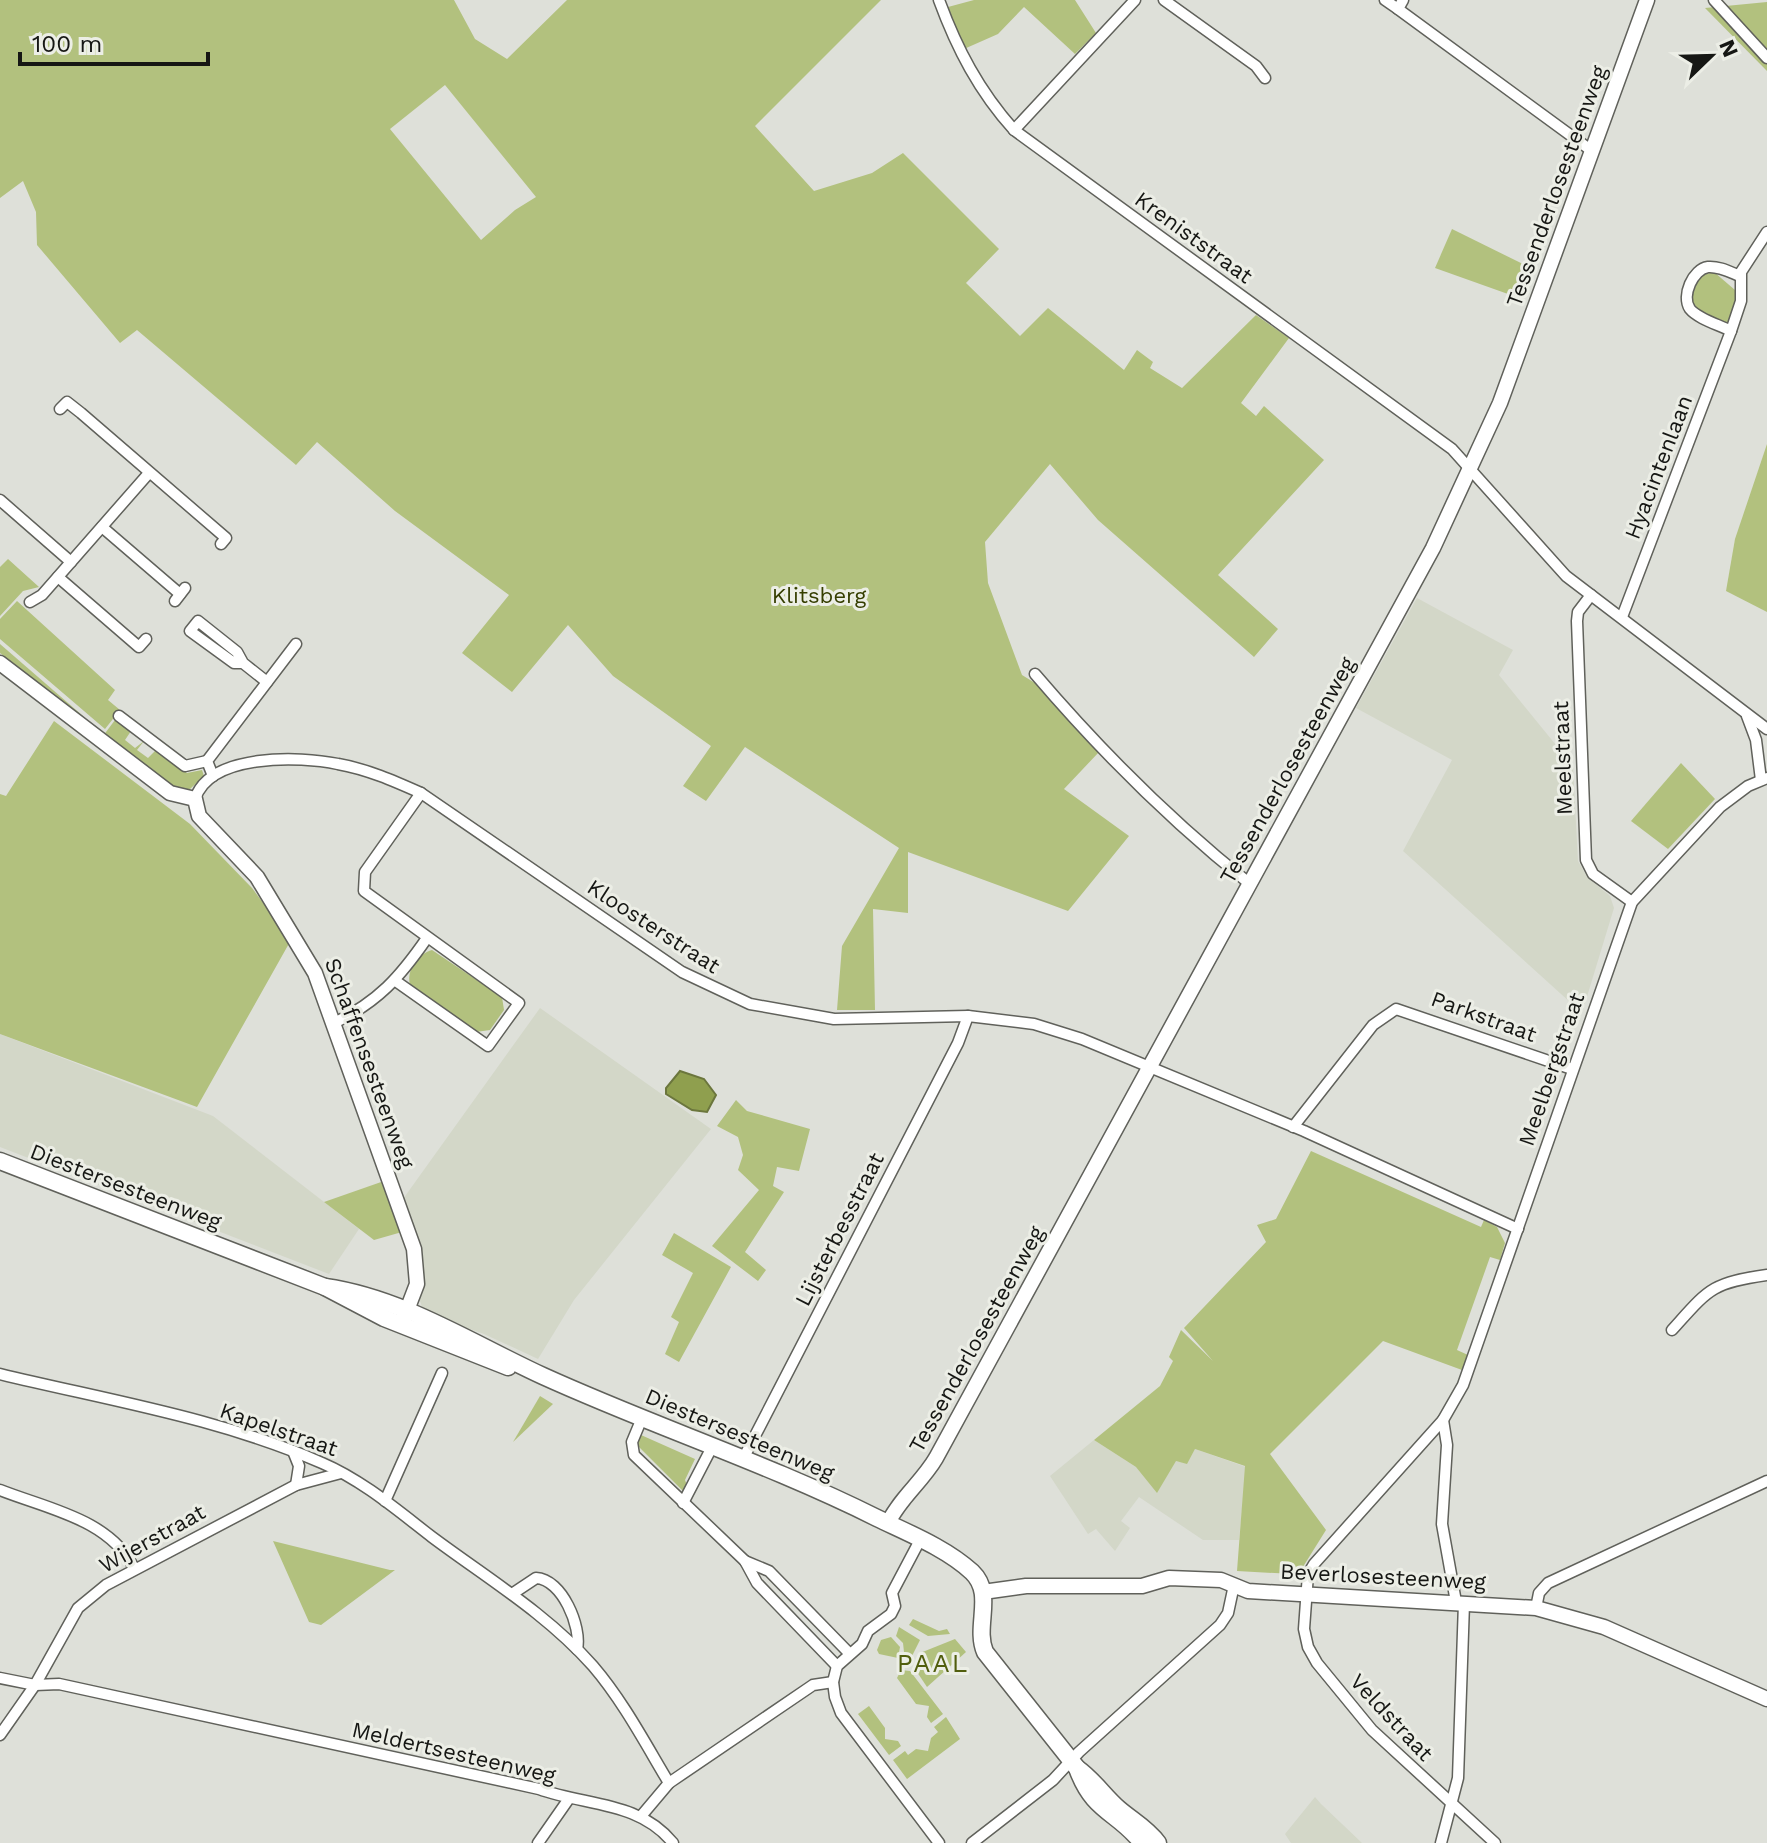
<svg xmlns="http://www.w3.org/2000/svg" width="1767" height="1843" viewBox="0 0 1767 1843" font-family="'Work Sans',sans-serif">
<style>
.built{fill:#d3d7c8}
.green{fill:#b2c17e;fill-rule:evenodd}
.water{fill:#8f9f4e;stroke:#6b763d;stroke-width:2}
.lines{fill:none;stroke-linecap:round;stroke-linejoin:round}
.street-casing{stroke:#60615b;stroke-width:13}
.secondary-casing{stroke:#60615b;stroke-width:17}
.primary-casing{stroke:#60615b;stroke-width:19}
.street{stroke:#fff;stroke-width:10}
.secondary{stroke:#fff;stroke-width:14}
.primary{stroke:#fff;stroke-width:16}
.labels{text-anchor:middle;stroke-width:6;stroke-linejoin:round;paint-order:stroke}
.street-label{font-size:22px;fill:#161714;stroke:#eceee6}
.park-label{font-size:22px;fill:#353e00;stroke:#eceee6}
.quarter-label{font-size:26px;letter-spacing:2px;fill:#515e0e;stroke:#eceee6}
</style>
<rect width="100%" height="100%" fill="#dee0d9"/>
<g class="built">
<path d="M 1417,598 L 1513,650 L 1499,675 L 1573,766 L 1578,861 L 1587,877 L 1610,896 L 1614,908 L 1582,1013 L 1403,851 L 1452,760 L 1356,708 Z"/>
<path d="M 540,1008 L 711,1129 L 574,1300 L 538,1359 L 484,1334 L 424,1313 L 420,1301 L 421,1254 L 403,1199 Z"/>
<path d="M 0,1034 L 213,1116 L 359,1229 L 329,1274 L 0,1147 Z"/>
<path d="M 1094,1440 L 1136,1467 L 1176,1461 L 1187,1463 L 1195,1449 L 1246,1467 L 1239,1540 L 1203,1540 L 1139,1497 L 1121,1521 L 1130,1528 L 1115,1551 L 1096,1529 L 1088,1534 L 1050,1476 Z"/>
<path d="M 1315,1797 L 1321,1804 L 1362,1843 L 1291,1843 L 1285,1834 Z"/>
</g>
<g class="green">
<path d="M 0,0 L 454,0 L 475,39 L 507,59 L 567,0 L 881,0 L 755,126 L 814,191 L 872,173 L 903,153 L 999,249 L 966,283 L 1020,336 L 1048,308 L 1124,370 L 1137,350 L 1153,362 L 1150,368 L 1182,388 L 1256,315 L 1289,338 L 1241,403 L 1256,416 L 1264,406 L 1324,460 L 1218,575 L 1278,629 L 1254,657 L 1098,520 L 1050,464 L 985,542 L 988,583 L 1022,675 L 1035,683 L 1099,752 L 1064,789 L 1129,836 L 1068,911 L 908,852 L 908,913 L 873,909 L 875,1010 L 837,1010 L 842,946 L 899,848 L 745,747 L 706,801 L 683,786 L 711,746 L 613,676 L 568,625 L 512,692 L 462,653 L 509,595 L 395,511 L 317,442 L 296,465 L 137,330 L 120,343 L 37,245 L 36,212 L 23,181 L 0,198 ZM 445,85 L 536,197 L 515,210 L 481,240 L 390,129 Z"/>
<path d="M 974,0 L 1075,0 L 1096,33 L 1075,54 L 1024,7 L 998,34 L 964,49 L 948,7 Z"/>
<path d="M 1767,2 L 1767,71 L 1705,8 Z"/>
<path d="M 1452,229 L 1533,269 L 1522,299 L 1435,268 Z"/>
<path d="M 1714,272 L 1735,290 L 1736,301 L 1728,323 L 1700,312 L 1691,300 L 1699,276 Z"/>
<path d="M 1767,444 L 1767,612 L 1726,591 L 1735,539 Z"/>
<path d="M 8,559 L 39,587 L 23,591 L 0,616 L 0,567 Z"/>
<path d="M 17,601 L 115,690 L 108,700 L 120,710 L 105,729 L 0,639 L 0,619 Z"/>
<path d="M 0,644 L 83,716 L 82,718 L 0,653 Z"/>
<path d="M 115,720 L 131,731 L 125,740 L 135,748 L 144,741 L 137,750 L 148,758 L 156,750 L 187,773 L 202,770 L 204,776 L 190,789 L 178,791 L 103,736 Z"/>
<path d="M 54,721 L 190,824 L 252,888 L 291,940 L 197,1107 L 0,1034 L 0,794 L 6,796 Z"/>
<path d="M 1681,763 L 1715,799 L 1668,849 L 1631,821 Z"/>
<path d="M 432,950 L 502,997 L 504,1010 L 490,1030 L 476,1032 L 410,985 C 406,971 417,954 432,950 Z"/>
<path d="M 736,1100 L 747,1111 L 810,1129 L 799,1171 L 777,1167 L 773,1186 L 784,1192 L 745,1252 L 766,1270 L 758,1281 L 712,1246 L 759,1190 L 738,1170 L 743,1155 L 738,1137 L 717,1126 Z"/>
<path d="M 1311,1151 L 1481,1227 L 1484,1220 L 1497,1227 L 1505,1243 L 1500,1260 L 1490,1257 L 1457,1350 L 1468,1355 L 1462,1370 L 1383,1341 L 1270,1454 L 1326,1530 L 1301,1570 L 1293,1574 L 1237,1571 L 1245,1466 L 1195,1449 L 1187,1464 L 1176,1461 L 1157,1493 L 1136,1467 L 1094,1440 L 1160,1386 L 1173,1361 L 1169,1357 L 1181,1330 L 1213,1361 L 1184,1328 L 1266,1242 L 1257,1225 L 1276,1219 Z"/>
<path d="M 384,1181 L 402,1232 L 374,1240 L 324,1202 Z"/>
<path d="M 674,1233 L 731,1267 L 679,1362 L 665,1354 L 679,1322 L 671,1317 L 693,1273 L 662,1255 Z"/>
<path d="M 540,1396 L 553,1404 L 513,1442 Z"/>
<path d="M 641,1435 L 695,1459 L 685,1480 L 688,1488 L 683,1491 L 636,1444 Z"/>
<path d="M 273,1541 L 390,1570 L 395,1570 L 321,1625 L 309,1622 Z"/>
<path d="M 913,1619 L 939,1631 L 947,1629 L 950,1634 L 928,1636 L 909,1625 Z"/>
<path d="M 899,1627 L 920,1640 L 912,1656 L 904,1652 L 903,1643 L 896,1636 Z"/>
<path d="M 891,1637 L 900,1647 L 898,1658 L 879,1654 L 877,1650 L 881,1640 Z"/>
<path d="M 955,1639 L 966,1652 L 927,1687 L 915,1669 L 920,1653 Z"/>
<path d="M 901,1670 L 910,1671 L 943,1714 L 931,1723 L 927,1717 L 929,1706 L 916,1704 L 897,1678 Z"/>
<path d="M 869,1706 L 885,1728 L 885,1739 L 898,1741 L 901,1746 L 889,1755 L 858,1714 Z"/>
<path d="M 946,1717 L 960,1739 L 907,1779 L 893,1760 L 905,1751 L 908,1755 L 916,1749 L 928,1751 L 931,1738 L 938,1732 L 934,1727 Z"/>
</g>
<path class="water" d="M 680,1071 L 704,1079 L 716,1095 L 707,1112 L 692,1110 L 666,1094 L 666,1088 Z"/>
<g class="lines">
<g class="street-casing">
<g id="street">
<path d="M 939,0 C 957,49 979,91 1014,130 L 1452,449 L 1566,576 L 1767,729"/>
<path d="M 1164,0 L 1256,66 L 1265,78"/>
<path d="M 1385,0 L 1398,9"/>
<path d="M 1403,0 L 1398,9 L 1592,151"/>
<path d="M 1714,0 L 1767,58"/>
<path d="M 1014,130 L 1135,0"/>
<path d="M 1731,331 C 1720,325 1698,319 1690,309 C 1681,296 1693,269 1708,267 C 1719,266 1730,272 1740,276"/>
<path d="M 60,409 L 67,402 L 81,413 L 226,538 L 221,544"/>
<path d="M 0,500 L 71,562"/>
<path d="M 102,527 L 180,594"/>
<path d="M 58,577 L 139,647 L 146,639"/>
<path d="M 1591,595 L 1578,612 L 1577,621 L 1586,860 L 1593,874 L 1632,902"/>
<path d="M 175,601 L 185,588"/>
<path d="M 30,602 L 42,595 L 149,473"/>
<path d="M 1622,617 L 1731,331 L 1741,301 L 1741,272 L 1767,232"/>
<path d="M 243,663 L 237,652 L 198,621 L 190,631 L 234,663 L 243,663 L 267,682"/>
<path d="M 1035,674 C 1100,750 1172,822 1250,884"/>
<path d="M 119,716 L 185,766 L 207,761"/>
<path d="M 1747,716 L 1756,740 L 1761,780"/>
<path d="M 213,776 L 207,761 L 296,644"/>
<path d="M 195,799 C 210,753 300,756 338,764 C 367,769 394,781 421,793 L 682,972 L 750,1004 L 834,1019 L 968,1016 L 1034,1024 L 1082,1039 L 1304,1131 L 1518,1229"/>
<path d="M 397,982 L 488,1046 L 519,1003 L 364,891 L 365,872 L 421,793"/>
<path d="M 334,1023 C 378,1002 400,977 427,938"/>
<path d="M 1293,1127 L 1373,1025 L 1396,1009 L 1572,1069"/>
<path d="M 1672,1330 C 1709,1289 1711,1283 1767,1275"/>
<path d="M 0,1374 C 107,1400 220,1418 322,1463 C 362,1480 397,1510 432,1537 C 487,1578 547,1614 593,1666 C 623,1701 645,1743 669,1783"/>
<path d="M 642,1418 L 632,1442 L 634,1455 L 745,1561 L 757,1583 L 837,1666"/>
<path d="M 1443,1420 L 1447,1445 L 1442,1524 L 1456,1602"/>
<path d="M 293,1451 L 299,1466 L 296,1485"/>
<path d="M 743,1459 L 958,1043 L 968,1016"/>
<path d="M 0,1490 C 48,1509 109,1519 134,1568"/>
<path d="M 385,1501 L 442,1373"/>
<path d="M 683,1503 L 712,1447"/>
<path d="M 920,1540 L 892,1593 L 895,1606 L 891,1614 L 868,1631 L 862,1644 L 837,1666 L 833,1682 L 835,1697 L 841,1713 L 939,1843"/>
<path d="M 745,1561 L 769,1571 L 849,1653"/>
<path d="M 512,1594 L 536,1578 C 562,1579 582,1627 577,1649"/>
<path d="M 1536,1608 L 1539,1593 L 1548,1583 L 1767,1481"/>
<path d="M 0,1678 L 35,1685 L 59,1684 L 539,1789 C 586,1806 639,1801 673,1843"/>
<path d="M 0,1735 L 35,1685 L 78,1608 L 106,1585 L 296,1485 L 341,1473"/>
<path d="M 642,1815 L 669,1783 L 813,1685 L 833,1682"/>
<path d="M 538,1843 L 568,1800"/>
<path d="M 972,1843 L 1053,1780 L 1079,1752 L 1220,1625 L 1228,1613 L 1234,1585"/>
<path d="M 1441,1843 L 1458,1778 L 1464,1603"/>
<path d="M 1495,1843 L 1372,1730 L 1317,1663 L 1308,1647 L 1304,1629 L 1308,1574 L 1314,1564 L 1443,1420 L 1463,1385 L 1632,902 L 1720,807 L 1748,786 L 1767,778"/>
</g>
</g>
<g class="secondary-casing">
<g id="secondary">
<path d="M 0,663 L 170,793 L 195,799 L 199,816 L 257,877 L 315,973 L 414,1249 L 417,1284 L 404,1318"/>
<path d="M 888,1523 C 900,1498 922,1482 936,1458 L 1433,548 L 1500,403 L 1647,0"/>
<path d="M 983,1592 L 1026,1586 L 1142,1586 L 1169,1578 L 1221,1580 L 1248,1591 L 1536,1608 L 1604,1627 L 1767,1699"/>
</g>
</g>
<g class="primary-casing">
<g id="primary">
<path d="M 0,1161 L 325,1287 L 384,1318 L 508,1367"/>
<path d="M 325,1287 C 403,1298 473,1344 543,1376 C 653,1426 769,1464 877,1518 C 908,1533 946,1548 972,1572 C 995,1594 974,1626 985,1652 L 1077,1768 C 1094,1780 1104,1796 1119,1809 C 1133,1821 1147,1828 1158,1843"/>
<path d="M 1077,1768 C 1093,1813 1117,1811 1142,1843"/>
</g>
</g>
<use href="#street" class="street"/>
<use href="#secondary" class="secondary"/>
<use href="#primary" class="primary"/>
</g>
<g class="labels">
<g class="street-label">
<text transform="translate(1556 186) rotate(-70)" y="8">Tessenderlosesteenweg</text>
<text transform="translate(1194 237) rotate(36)" y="8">Kreniststraat</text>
<text transform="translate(1658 467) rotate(-69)" y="8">Hyacintenlaan</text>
<text transform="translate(1562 758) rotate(-92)" y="8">Meelstraat</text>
<text transform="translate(1287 770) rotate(-61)" y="8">Tessenderlosesteenweg</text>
<text transform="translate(654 926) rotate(33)" y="8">Kloosterstraat</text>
<text transform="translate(1484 1016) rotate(20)" y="8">Parkstraat</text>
<text transform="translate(370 1063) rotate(70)" y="8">Schaffensesteenweg</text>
<text transform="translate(1551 1069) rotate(-71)" y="8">Meelbergstraat</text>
<text transform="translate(126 1186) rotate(21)" y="8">Diestersesteenweg</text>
<text transform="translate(839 1229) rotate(-63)" y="8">Lijsterbesstraat</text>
<text transform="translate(976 1339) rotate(-61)" y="8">Tessenderlosesteenweg</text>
<text transform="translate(279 1429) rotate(19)" y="8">Kapelstraat</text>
<text transform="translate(740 1434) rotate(23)" y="8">Diestersesteenweg</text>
<text transform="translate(152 1538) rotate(-29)" y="8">Wijerstraat</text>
<text transform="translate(1383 1576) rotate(3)" y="8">Beverlosesteenweg</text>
<text transform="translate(1392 1717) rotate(47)" y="8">Veldstraat</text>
<text transform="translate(454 1752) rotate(13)" y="8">Meldertsesteenweg</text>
</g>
<g class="park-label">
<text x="819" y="603">Klitsberg</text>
</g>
<g class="quarter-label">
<text x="933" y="1672">PAAL</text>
</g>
</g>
<g transform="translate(1711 56) rotate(67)" stroke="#eceee6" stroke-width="6" paint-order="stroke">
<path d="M0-6L14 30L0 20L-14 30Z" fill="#161714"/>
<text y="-12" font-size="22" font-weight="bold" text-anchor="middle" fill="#161714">N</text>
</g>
<path d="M20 52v12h188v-12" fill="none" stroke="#161714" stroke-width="4"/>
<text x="32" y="52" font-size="24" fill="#161714" stroke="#eceee6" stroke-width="6" paint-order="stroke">100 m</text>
</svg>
